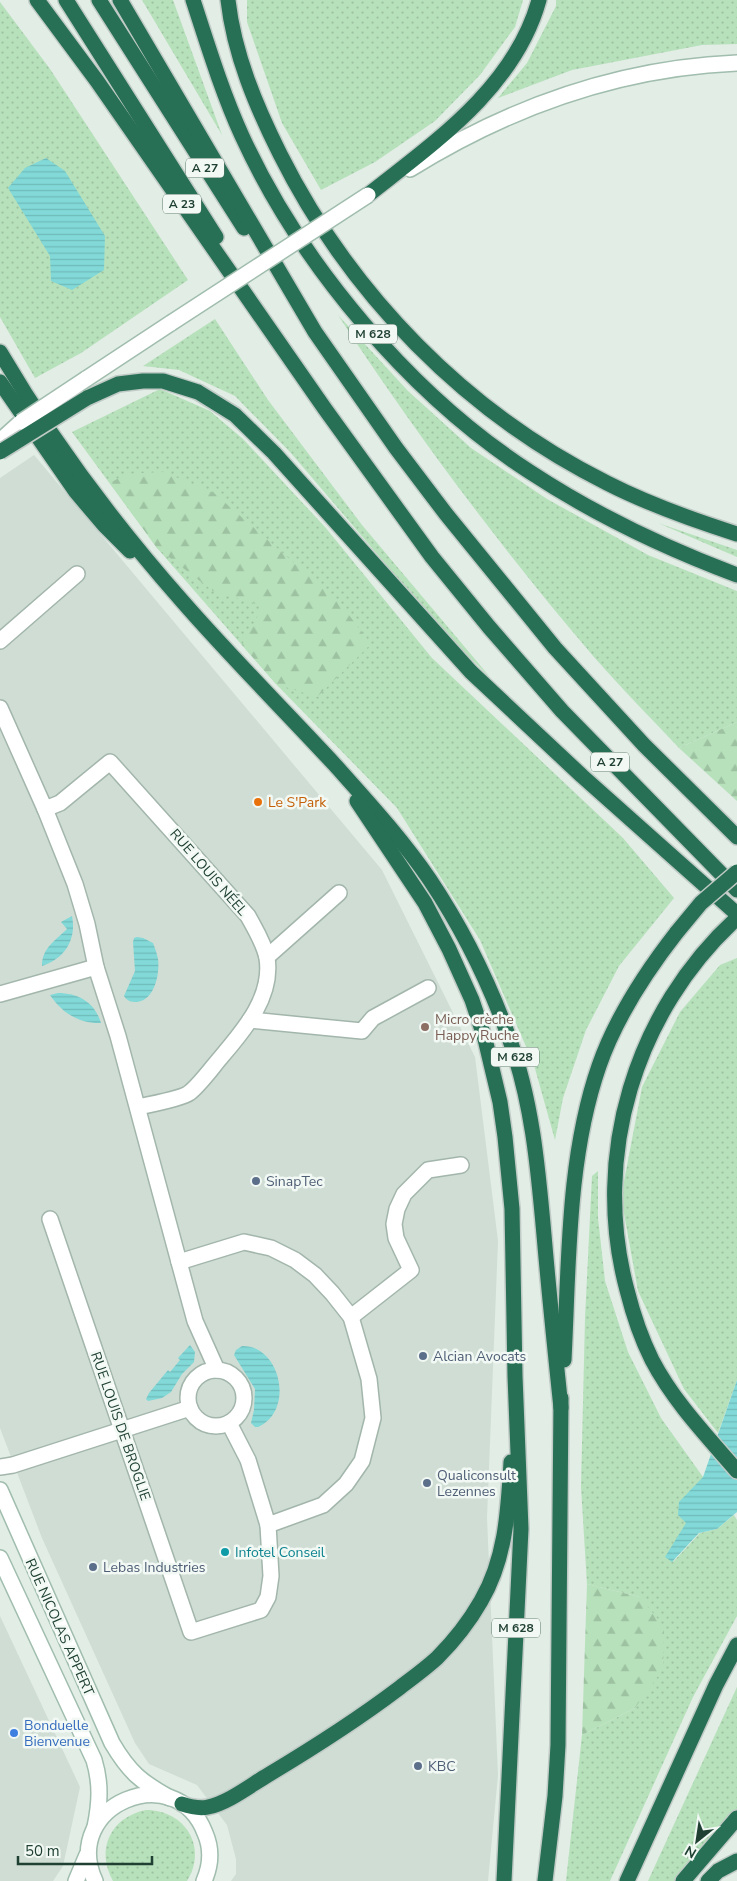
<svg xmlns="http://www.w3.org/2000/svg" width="737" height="1881" viewBox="0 0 737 1881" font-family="'Nunito Sans',sans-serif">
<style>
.built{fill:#cfddd4}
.grass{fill:url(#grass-dots)}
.forest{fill:url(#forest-firs)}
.water{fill:url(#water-rules)}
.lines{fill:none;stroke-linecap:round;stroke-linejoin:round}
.street-casing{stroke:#a3b6ac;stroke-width:18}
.secondary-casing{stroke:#a0bdae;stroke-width:18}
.highway-casing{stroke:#c0cac6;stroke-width:18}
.street{stroke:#fff;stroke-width:15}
.secondary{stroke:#fff;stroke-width:15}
.highway{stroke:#277055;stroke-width:15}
.secondary-bridge-casing{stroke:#a0bdae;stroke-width:18;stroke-linecap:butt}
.highway-bridge-casing{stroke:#c0cac6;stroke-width:18;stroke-linecap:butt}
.secondary-bridge{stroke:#fff;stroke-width:15}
.highway-bridge{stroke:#277055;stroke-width:15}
.food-dot{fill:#e8710a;stroke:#f2f9f4;stroke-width:2}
.education-dot{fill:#8d6e63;stroke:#f2f9f4;stroke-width:2}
.service-dot{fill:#5c6f8a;stroke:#f2f9f4;stroke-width:2}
.culture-dot{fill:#0f9aa8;stroke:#f2f9f4;stroke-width:2}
.shop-dot{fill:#3f7fe0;stroke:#f2f9f4;stroke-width:2}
.labels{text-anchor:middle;stroke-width:5;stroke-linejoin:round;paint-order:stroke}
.shield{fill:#f2f9f4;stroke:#5e786c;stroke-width:1}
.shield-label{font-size:12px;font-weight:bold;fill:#1f4032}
.food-label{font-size:14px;fill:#c56008;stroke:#f2f9f4;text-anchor:start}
.street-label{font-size:14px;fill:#1f4032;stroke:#f2f9f4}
.education-label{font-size:14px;fill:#785e54;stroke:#f2f9f4;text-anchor:start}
.service-label{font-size:14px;fill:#4e5e75;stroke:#f2f9f4;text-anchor:start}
.culture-label{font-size:14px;fill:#0d838f;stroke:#f2f9f4;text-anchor:start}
.shop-label{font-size:14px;fill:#366cbe;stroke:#f2f9f4;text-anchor:start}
</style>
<defs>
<pattern id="grass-dots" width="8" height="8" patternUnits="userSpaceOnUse" patternTransform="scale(1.25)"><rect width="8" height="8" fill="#b7e1bb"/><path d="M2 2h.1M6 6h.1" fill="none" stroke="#9dc2a1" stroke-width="1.8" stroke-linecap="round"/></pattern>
<pattern id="forest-firs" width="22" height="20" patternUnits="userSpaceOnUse" patternTransform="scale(1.25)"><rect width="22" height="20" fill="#b7e1bb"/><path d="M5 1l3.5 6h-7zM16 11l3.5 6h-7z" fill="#9dc2a1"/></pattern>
<pattern id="water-rules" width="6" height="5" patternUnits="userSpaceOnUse" patternTransform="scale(1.25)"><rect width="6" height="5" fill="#82d9d8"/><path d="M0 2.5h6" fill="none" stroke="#70bbba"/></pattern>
</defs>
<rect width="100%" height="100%" fill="#e1ede5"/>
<g class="built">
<path d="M 34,455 L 382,870 L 475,1057 L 498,1241 L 487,1518 L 498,1775 L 488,1881 L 231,1881 L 236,1874 L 236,1859 L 227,1825 L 197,1785 L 149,1764 L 135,1743 L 42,1538 L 0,1428 L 0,478 Z"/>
<path d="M 0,1616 L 80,1787 L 63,1866 L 53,1881 L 0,1881 Z"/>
</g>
<g class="grass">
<path d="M 142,0 L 173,0 L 222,135 L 145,5 Z"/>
<path d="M 247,0 L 523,0 L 515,27 L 480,75 L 435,121 L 375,162 L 321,190 L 282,123 L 247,22 Z"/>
<path d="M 556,0 L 737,0 L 737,44 L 702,45 L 572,70 L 498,98 L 527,63 L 556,6 Z"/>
<path d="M 0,2 L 50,69 L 188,280 L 81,353 L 35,378 L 0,317 Z"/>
<path d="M 338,315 L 408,391 L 471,448 L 547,499 L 648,555 L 737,591 L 737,722 L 679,748 C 651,718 621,688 594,657 C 501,548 416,434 338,315 Z"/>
<path d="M 215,319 L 268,400 L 362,525 L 490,677 L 453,641 L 406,588 L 291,453 L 235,396 L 179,370 L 143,366 Z"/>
<path d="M 160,389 L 210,411 L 243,439 L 325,527 L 432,658 L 623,838 L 674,898 L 619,966 L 586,1030 L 563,1098 L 555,1140 L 534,1065 L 480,940 L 397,808 L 276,684 L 157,548 L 72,432 Z"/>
<path d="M 658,523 L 737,550 L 737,557 Z"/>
<path d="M 737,958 L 737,1380 L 718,1433 L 684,1389 L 638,1291 L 621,1197 L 642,1087 L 680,1012 L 720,965 Z"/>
<path d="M 598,1171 L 598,1218 L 605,1281 L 628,1352 L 661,1418 L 703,1477 L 673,1562 L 700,1533 L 717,1529 L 734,1515 L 737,1520 L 737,1616 L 693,1697 L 610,1881 L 566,1881 L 582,1735 L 635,1708 L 640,1597 L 587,1584 L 581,1487 L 585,1318 L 592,1176 Z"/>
<path d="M 737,1687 L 737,1810 L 676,1881 L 648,1881 Z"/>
<path d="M 146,1810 C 185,1810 208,1847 187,1881 L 113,1881 C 95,1849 111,1817 146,1810 Z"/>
</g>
<g class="forest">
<path d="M 163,472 L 214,493 L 339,602 L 371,644 L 317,697 L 276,684 L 242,645 L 263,606 L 213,591 L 157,548 L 110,483 L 126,474 Z"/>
<path d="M 737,722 L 737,801 L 679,748 Z"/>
<path d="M 587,1584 L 640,1597 L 664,1627 L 663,1669 L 635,1708 L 582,1735 Z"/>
</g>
<g class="water">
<path d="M 46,158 L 65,171 L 105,236 L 104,270 L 72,290 L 51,281 L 50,256 L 8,188 L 25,168 Z"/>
<path d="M 72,916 C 77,940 64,959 42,966 C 42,948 55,941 67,929 L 61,922 Z"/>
<path d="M 137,937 L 143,938 L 153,943 C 155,948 157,954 158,959 C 160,973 155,1000 137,1002 C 131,1002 127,1001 124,996 L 135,971 L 133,942 L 134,938 Z"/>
<path d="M 58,993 C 79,993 95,1003 101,1023 C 79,1024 61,1012 50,995 Z"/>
<path d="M 190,1345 L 195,1352 L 194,1362 L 182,1374 L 171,1392 L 162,1398 L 148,1401 L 146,1399 L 149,1393 L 168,1370 L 170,1372 L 180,1360 L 178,1358 Z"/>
<path d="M 242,1346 C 281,1345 295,1411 258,1427 L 255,1427 L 251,1423 L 254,1410 L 255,1389 L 234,1355 L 236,1350 Z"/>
<path d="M 737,1380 L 737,1512 L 717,1529 L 699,1533 L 672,1562 L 665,1557 L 686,1523 L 678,1515 L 679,1502 L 703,1477 Z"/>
</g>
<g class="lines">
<g class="street-casing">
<g id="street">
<path d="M 0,641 L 77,574"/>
<path d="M 0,708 L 45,809 L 75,884 L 87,924 L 96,967 L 118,1036 L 179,1262"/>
<path d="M 45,809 L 60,803 L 110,762 L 248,916 C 255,929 264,943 267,958 C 273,996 245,1029 222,1056 C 214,1065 199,1086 189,1093 C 183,1098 148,1105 138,1107"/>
<path d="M 267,957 L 339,893"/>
<path d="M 0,994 L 96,967"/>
<path d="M 250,1020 L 362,1031 L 373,1018 L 428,988"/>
<path d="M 50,1219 L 191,1632 L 261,1610 L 268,1597 L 271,1576 L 268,1525 L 323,1505 L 346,1484 L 362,1461 L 373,1418 L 369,1379 L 351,1317 L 332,1293 L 315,1275 L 295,1260 L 271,1248 L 244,1242 L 179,1262 L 195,1321 L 217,1370"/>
<path d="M 351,1317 L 411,1270 L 396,1238 L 394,1224 L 397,1209 L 404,1194 L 428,1170 L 461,1165"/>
<circle cx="216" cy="1398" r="28"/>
<path d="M 229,1423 L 248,1460 L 268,1525"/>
<path d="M 0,1467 L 13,1465 L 190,1408"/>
</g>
</g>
<g class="secondary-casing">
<g id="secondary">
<path d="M 410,169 C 510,107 619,68 737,63"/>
<path d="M 86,379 L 171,323"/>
<path d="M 0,441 L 21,422"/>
<path d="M 0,1490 L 112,1743 C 129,1772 141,1782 170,1798"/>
<path d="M 0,1558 L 94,1760 C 101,1783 100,1803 95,1827"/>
<path d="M 76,1881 L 87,1855"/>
<path d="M 95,1881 C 60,1805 176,1757 205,1833 C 212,1849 211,1865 204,1881"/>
</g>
</g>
<g class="highway-casing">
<g id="highway">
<path d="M 37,0 L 97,81 L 325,409 L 432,557 L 489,627 L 562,711 L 737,890"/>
<path d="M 66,0 L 216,237"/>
<path d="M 99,0 L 244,228"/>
<path d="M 120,0 L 315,332 L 396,448 L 446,514 L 555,648 L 644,745 L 737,837"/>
<path d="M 193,0 C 208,46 222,92 242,136 C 301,265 411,395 530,472 C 594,514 665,548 737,575"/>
<path d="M 228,0 C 234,54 256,106 280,154 C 350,294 466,413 607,483 C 648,504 693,520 737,534"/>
<path d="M 368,195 C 435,142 515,87 539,0"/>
<path d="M 0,352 C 52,441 115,525 183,602 C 232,658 285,711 335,765 C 368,802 402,839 430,880 C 462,928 488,980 508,1035 C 532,1099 538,1167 544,1235 C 549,1293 555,1351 561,1408"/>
<path d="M 0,382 L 76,492 L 104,525 L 130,551"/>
<path d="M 87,398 L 118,384 L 143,381 L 163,381 L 198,392 L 235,415 L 274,453 L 471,672 L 582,776 L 737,914"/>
<path d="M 357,801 L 425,903 L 449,949 L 472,1000 L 485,1039 L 500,1102 L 505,1137 L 512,1209 L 515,1376 L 521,1529 L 504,1881"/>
<path d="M 737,918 C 635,1011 591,1156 627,1290 C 633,1314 641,1338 652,1360 C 674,1402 707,1436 737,1471"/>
<path d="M 564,1360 C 569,1264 567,1158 599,1066 C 616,1017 645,973 677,932"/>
<path d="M 182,1804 C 191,1807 199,1809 208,1807 C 228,1803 251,1785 268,1775 C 313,1748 357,1720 398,1689 C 411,1679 425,1669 437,1658 C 454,1641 469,1622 481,1601 C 506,1558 508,1511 511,1462"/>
<path d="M 545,1881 L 555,1796 L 558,1745 L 561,1398"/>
<path d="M 627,1881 L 716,1685 L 737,1645"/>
<path d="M 683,1881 L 737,1818"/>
<path d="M 708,1881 L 718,1871 L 737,1861"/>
</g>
</g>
<use href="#street" class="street"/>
<use href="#secondary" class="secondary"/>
<use href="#highway" class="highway"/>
<g class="secondary-bridge-casing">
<g id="secondary-bridge">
<path d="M 171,323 L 368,195"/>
<path d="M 21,422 L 86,379"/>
</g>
</g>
<g class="highway-bridge-casing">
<g id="highway-bridge">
<path d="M 0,452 L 87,398"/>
<path d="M 677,932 L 701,903 L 737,872"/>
</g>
</g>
<use href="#secondary-bridge" class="secondary-bridge"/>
<use href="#highway-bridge" class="highway-bridge"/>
</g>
<circle class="food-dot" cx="258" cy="802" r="5"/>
<circle class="education-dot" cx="425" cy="1027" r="5"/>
<g class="service-dot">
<circle cx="256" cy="1181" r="5"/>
<circle cx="423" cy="1356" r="5"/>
<circle cx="427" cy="1483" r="5"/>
<circle cx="93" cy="1567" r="5"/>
<circle cx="418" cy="1766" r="5"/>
</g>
<circle class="culture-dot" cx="225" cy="1552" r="5"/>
<circle class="shop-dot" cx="14" cy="1733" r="5"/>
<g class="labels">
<g class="shield">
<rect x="186" y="158.5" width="38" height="19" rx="4"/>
<rect x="163" y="194.5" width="38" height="19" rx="4"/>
<rect x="349" y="324.5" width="48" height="19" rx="4"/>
<rect x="591" y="752.5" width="38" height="19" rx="4"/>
<rect x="491" y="1047.5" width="48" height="19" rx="4"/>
<rect x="492" y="1618.5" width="48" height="19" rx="4"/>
</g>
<g class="shield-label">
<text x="205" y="172">A 27</text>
<text x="182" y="208">A 23</text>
<text x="373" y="338">M 628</text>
<text x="610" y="766">A 27</text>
<text x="515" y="1061">M 628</text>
<text x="516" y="1632">M 628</text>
</g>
<g class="food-label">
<text x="268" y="807">Le S'Park</text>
</g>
<g class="street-label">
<text transform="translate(209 872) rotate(49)" y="5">RUE LOUIS NÉEL</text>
<text transform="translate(121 1426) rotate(71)" y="5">RUE LOUIS DE BROGLIE</text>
<text transform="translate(60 1627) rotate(66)" y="5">RUE NICOLAS APPERT</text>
</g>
<g class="education-label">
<text x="435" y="1024">Micro crèche<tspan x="435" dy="16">Happy Ruche</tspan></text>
</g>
<g class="service-label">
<text x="266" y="1186">SinapTec</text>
<text x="433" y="1361">Alcian Avocats</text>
<text x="437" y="1480">Qualiconsult<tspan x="437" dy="16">Lezennes</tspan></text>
<text x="103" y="1572">Lebas Industries</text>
<text x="428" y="1771">KBC</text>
</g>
<g class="culture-label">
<text x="235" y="1557">Infotel Conseil</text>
</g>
<g class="shop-label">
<text x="24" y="1730">Bonduelle<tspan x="24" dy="16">Bienvenue</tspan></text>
</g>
</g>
<g transform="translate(697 1841) rotate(210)" stroke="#f2f9f4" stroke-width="4" paint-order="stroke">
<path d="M0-4L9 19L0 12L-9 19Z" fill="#1f4032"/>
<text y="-8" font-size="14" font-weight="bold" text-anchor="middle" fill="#1f4032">N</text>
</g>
<path d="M18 1856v8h134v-8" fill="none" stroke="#1f4032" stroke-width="2.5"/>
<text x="25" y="1856" font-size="15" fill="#1f4032" stroke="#f2f9f4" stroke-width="4" paint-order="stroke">50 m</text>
</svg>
